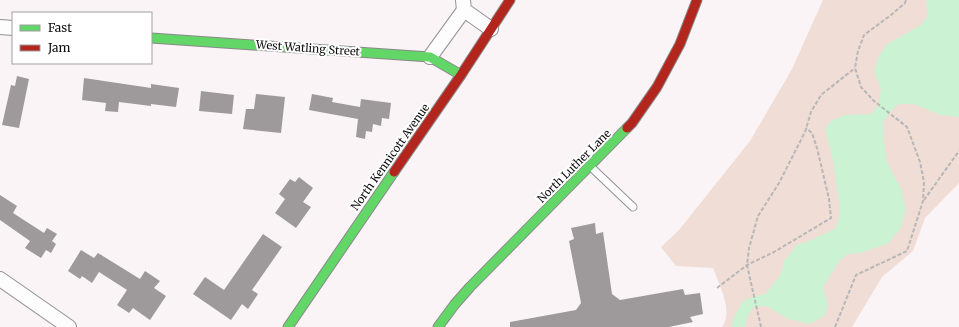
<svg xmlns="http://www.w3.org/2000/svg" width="959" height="327" viewBox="0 0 959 327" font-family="Merriweather,serif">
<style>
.green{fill:#efddd6}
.water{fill:#ccf2d4}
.building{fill:#9e999b}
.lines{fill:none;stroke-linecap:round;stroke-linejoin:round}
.lane-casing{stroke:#949292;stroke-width:9}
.street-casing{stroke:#949292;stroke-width:16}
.fast-casing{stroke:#8b8889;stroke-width:11}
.jam-casing{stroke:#8b8889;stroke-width:11}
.path{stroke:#b8b7b7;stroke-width:2;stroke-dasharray:4 2;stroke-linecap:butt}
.lane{stroke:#fefdfe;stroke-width:7}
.street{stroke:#fefdfe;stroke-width:14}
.fast{stroke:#63d668;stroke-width:9}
.jam{stroke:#b3261e;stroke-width:9}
.labels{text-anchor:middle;stroke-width:4;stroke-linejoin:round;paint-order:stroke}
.street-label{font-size:11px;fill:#0e0e0e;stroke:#fff}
</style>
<rect width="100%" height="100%" fill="#faf4f6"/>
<path class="green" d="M 823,0 L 959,0 L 959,183 L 925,218 L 913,251 L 882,277 L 852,327 L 722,327 C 734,312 719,284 713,268 L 676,266 L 661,247 L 679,230 L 750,141 L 792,69 Z"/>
<path class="water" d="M 926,0 L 959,0 L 959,117 L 940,115 L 914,104 L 899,104 L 892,110 L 883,122 L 884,141 L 887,162 L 902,191 L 906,210 L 901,227 L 889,243 L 861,253 L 848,254 L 840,260 L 823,287 L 828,305 L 825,315 L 810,324 L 788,319 L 767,306 L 754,307 L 747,317 L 745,327 L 732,327 L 733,319 L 743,301 L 756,296 L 765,294 L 777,280 L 782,271 L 784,261 L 797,245 L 814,239 L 836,228 L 840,211 L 833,160 L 825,128 L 832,120 L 846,115 L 871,114 L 879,104 L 881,89 L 874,71 L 878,58 L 886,45 L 921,25 L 928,16 Z"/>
<g class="building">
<path d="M 17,76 L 29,79 L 19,128 L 2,125 L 11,85 L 15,86 Z"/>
<path d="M 84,78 L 151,88 L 151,84 L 179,88 L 176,107 L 151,104 L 151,106 L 119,102 L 118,112 L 105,111 L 106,103 L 82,100 Z"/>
<path d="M 201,91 L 234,95 L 232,114 L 199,111 Z"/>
<path d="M 256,94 L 285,97 L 281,133 L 243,129 L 246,109 L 254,109 Z"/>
<path d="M 312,94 L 333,98 L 332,102 L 360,107 L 361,99 L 391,103 L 389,119 L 382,118 L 381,126 L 373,124 L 372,132 L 366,131 L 365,139 L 356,137 L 358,119 L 309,110 Z"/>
<path d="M 299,177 L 313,188 L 303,202 L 311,207 L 296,228 L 275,213 L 285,199 L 279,194 L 290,179 L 295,182 Z"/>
<path d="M 0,195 L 17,206 L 13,213 L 44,233 L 47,228 L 57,234 L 52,241 L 56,244 L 51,253 L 46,250 L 41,258 L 25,248 L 30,241 L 0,220 Z"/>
<path d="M 595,223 L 596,234 L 603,232 L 612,294 L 620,300 L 683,289 L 685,295 L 700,293 L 703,314 L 690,317 L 693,322 L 669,327 L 510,327 L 510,322 L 576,310 L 581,303 L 569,241 L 574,239 L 571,228 Z"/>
<path d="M 263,234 L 282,247 L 252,290 L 258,294 L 248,309 L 242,304 L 231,320 L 193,294 L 205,277 L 224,290 Z"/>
<path d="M 81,250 L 94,258 L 98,253 L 140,279 L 145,271 L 160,281 L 154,288 L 166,296 L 150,320 L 133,308 L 129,313 L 117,305 L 127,290 L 99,272 L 92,283 L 82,276 L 80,279 L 68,271 Z"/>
</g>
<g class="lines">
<g class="lane-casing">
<path id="lane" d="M 591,167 L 633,207"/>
</g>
<g class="street-casing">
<g id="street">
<path d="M 463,0 L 464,10 L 491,29"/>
<path d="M 0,27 L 13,28"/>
<path d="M 430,57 L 464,10"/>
<path d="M 0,279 L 69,327"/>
</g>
</g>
<g class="fast-casing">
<g id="fast">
<path d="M 151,38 L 430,57 L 461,75"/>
<path d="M 288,327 L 394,172"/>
<path d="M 438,327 L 455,304 L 470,287 L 627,128"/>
</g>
</g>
<g class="jam-casing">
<g id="jam">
<path d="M 627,128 L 632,123 L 657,87 L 680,44 L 697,0"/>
<path d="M 394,172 L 461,75 L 510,0"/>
</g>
</g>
<g class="path">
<path d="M 924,200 L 959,151"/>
<path d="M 717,288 L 747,265 L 774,252 L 831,218 L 829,199 L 817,148 L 812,133 L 806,128"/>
<path d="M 761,327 L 747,265 L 749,248 L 758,216 L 779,183 L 805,132 L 811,112 L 821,95 L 855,68"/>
<path d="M 835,327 L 856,275 L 907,251 L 923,201 L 924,182 L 920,162 L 907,127 L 874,101 L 861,87 L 855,68 L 858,51 L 864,35 L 891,15 L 905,3 L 906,0"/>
</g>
<use href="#lane" class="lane"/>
<use href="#street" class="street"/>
<use href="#fast" class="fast"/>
<use href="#jam" class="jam"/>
</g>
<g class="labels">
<g class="street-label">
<text transform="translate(308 48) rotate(4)" y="4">West Watling Street</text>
<text transform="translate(390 157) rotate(-55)" y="4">North Kennicott Avenue</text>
<text transform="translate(574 166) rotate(-45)" y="4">North Luther Lane</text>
</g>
</g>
<rect x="12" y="12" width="140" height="52" fill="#ffffff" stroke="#9f9f9f"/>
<rect x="20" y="25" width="20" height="6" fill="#63d668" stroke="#9f9f9f"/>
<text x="48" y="32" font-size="12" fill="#0e0e0e">Fast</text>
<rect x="20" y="45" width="20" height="6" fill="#b3261e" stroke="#9f9f9f"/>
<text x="48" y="52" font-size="12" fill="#0e0e0e">Jam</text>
</svg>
